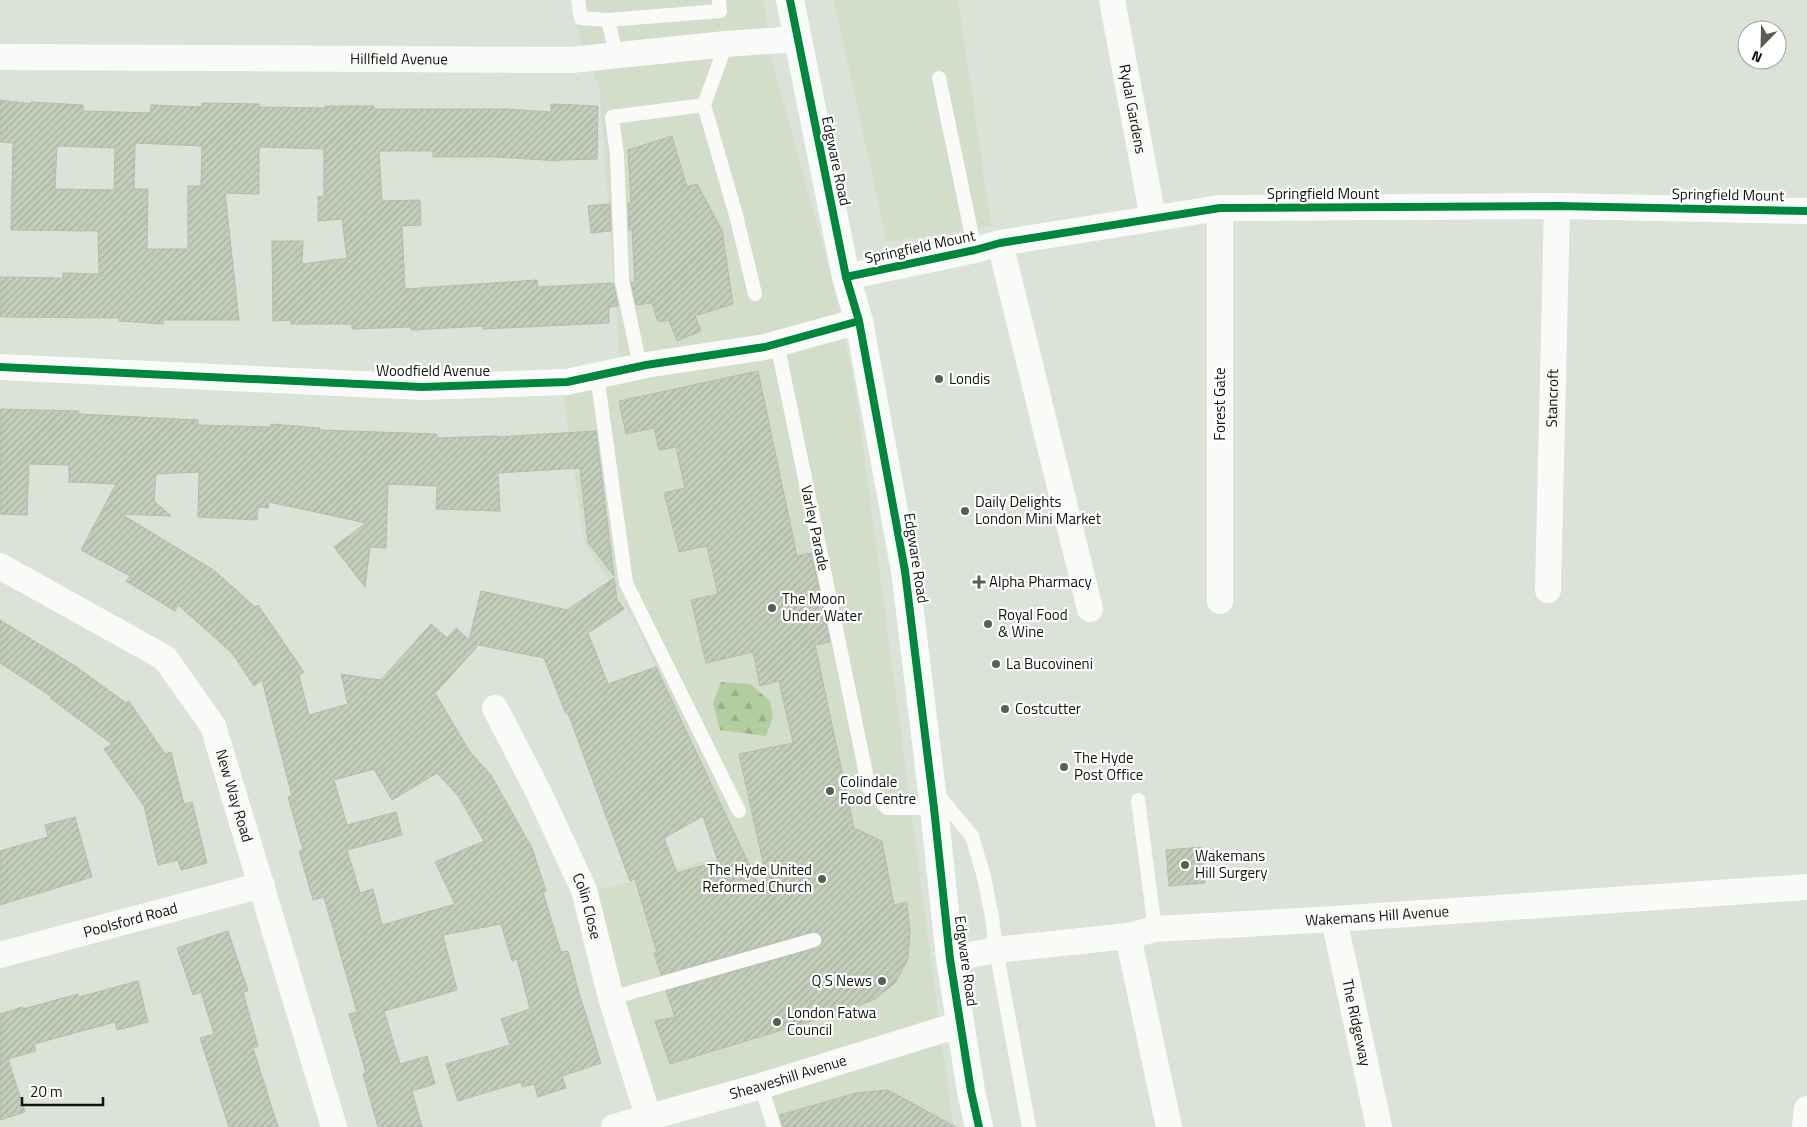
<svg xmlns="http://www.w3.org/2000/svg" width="1807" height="1127" viewBox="0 0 1807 1127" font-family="'Titillium Web',sans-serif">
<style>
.built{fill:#d2ddca}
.forest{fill:url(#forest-firs)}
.building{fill:url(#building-hatch);stroke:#b4bab2;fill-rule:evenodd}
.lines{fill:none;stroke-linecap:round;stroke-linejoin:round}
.lane{stroke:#fafbf9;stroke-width:14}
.street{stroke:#fafbf9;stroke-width:26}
.primary{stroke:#fafbf9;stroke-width:28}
.cycleway-casing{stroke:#fff;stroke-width:11}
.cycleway{stroke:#00873e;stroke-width:8}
.poi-dot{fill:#585d55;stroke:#fff;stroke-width:2}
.labels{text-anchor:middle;stroke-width:4.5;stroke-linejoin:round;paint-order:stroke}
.street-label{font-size:15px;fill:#11150f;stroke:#fff}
.poi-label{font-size:15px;fill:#11150f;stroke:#fff;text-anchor:start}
</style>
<defs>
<pattern id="forest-firs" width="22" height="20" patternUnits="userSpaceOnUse" patternTransform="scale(1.25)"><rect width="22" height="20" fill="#b2cea1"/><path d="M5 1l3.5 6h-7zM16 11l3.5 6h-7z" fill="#98b089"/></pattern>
<pattern id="building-hatch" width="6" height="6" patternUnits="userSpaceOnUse" patternTransform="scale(1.25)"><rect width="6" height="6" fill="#c2ceba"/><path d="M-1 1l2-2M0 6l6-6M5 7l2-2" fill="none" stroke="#a6b09f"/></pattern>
</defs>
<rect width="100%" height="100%" fill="#dbe2d7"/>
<g class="built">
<path d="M 571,0 L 763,0 L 772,62 L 832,279 L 855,387 L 953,1127 L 773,1127 L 761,1087 L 648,1117 L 585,894 L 738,852 L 636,624 L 584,542 L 562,382 L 621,370 L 599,86 L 581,42 Z"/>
<path d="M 834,0 L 958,0 L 991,226 L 887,242 Z"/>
</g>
<path class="forest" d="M 721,682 L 750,684 L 770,701 L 773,716 L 766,736 L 720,730 L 713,703 Z"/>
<g class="building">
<path d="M 0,100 L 31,104 L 31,102 L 83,105 L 83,111 L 150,113 L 151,105 L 202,107 L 202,103 L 259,104 L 259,107 L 325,108 L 325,106 L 374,106 L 374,109 L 507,109 L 551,112 L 551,104 L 598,106 L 597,159 L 560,160 L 560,161 L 497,157 L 433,157 L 433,151 L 379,151 L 382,201 L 420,200 L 421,225 L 402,226 L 405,289 L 537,280 L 538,287 L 613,283 L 618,306 L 609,307 L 609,323 L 483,329 L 483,326 L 411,330 L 411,327 L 352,329 L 352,324 L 291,324 L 291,320 L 273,321 L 272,241 L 303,241 L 302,264 L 347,258 L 342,219 L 318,221 L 318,197 L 324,196 L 324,149 L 259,147 L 259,194 L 225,193 L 239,320 L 163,320 L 163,324 L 119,321 L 119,318 L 0,317 L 0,277 L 63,278 L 63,273 L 99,274 L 98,231 L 11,230 L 13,143 L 0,142 ZM 135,143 L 202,146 L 201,186 L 188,186 L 188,249 L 147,249 L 148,189 L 134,189 ZM 57,146 L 115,148 L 114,190 L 55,189 Z"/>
<path d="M 672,136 L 687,187 L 697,184 L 722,230 L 733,304 L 695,316 L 701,331 L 677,341 L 669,320 L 658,322 L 652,303 L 636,305 L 631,282 L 635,282 L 632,230 L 629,230 L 628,203 L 631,203 L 628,150 Z"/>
<path d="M 610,204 L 611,231 L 591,233 L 588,206 Z"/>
<path d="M 758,371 L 797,556 L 811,553 L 818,584 L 830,642 L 815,645 L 854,828 L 882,841 L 894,905 L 907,902 L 910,931 L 908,959 L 895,983 L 875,999 L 848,1010 L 670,1064 L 655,1021 L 675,1017 L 666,991 L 816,948 L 822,943 L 822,937 L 817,932 L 812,932 L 661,975 L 654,953 L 657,953 L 635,879 L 630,881 L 568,713 L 566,714 L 544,658 L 473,644 L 477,647 L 435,693 L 470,752 L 491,775 L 532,848 L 546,891 L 543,892 L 561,952 L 568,951 L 579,993 L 601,1063 L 562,1076 L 566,1088 L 538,1097 L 534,1084 L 522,1087 L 521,1082 L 458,1101 L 446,1064 L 510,1045 L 501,1019 L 530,1009 L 517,959 L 512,961 L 501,924 L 443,935 L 457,990 L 384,1011 L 400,1064 L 427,1056 L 435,1084 L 412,1091 L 422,1127 L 378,1127 L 363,1074 L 366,1073 L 349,1014 L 357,1012 L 324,897 L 313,900 L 299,851 L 303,850 L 288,797 L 292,796 L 262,680 L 254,686 L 232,653 L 178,605 L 175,611 L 126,581 L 130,576 L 81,550 L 116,484 L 69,482 L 69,465 L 29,464 L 27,515 L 0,514 L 0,409 L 79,411 L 79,414 L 198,420 L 198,425 L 271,427 L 271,424 L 320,428 L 319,430 L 437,434 L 437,438 L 497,436 L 497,437 L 596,431 L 614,576 L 588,542 L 580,468 L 498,473 L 500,511 L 436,509 L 437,486 L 388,484 L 386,548 L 370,547 L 365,587 L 334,547 L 366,523 L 269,502 L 268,508 L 258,507 L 257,520 L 198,517 L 199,472 L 156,474 L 154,501 L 171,516 L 121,514 L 215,571 L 255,607 L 258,605 L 304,672 L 299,675 L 309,715 L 348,704 L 341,674 L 381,680 L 431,624 L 447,638 L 456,628 L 469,640 L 481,591 L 567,610 L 614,578 L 617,599 L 624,609 L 588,633 L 608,684 L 656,667 L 758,883 L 767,880 L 739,754 L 793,743 L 779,681 L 760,686 L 753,652 L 706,663 L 691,600 L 718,594 L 707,546 L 679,552 L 664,493 L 685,488 L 676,447 L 659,450 L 654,428 L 626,434 L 619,401 ZM 374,769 L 392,800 L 437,773 L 459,797 L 484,841 L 435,862 L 455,904 L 382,925 L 373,889 L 360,893 L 347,850 L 402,835 L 396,812 L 347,825 L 334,780 ZM 703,816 L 718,861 L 677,873 L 664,838 Z"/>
<path d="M 0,620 L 75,666 L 126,703 L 129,701 L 165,754 L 171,752 L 184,804 L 192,802 L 207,863 L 181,870 L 178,860 L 158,865 L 144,806 L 104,749 L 112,744 L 50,698 L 52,697 L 0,663 Z"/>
<path d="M 75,817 L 92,877 L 0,905 L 0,851 L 48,837 L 45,825 Z"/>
<path d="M 1202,847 L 1205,883 L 1169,886 L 1166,850 Z"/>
<path d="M 228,931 L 248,991 L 243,992 L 258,1046 L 253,1048 L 278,1127 L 229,1127 L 200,1038 L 214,1034 L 201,992 L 193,995 L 177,948 Z"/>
<path d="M 138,981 L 148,1022 L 117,1030 L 115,1022 L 34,1044 L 36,1051 L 8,1059 L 25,1112 L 0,1120 L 0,1014 L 22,1007 L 23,1009 L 78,994 L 79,997 Z"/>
<path d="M 888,1090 L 956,1127 L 783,1127 L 780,1115 L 856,1093 Z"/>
</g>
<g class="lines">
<g class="lane">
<path d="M 578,0 L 581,18 L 608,20"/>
<path d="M 726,44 L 704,105 L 736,215 L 755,294"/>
<path d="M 616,54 L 608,20 L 720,11 L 719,0"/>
<path d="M 939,78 L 975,250"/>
<path d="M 777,343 L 869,788 L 887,808 L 934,808"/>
<path d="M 640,366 L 622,281 L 617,155 L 612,117 L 704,105"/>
<path d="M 597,375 L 626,583 L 739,811"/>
<path d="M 936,793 L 972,836 L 984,877 L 992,917 L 996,950 L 1029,1127"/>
<path d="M 1138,800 L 1155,929"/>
<path d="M 611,998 L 814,940"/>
<path d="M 761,1086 L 774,1127"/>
</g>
<g class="street">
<path id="s1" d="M 1112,0 L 1153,218"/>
<path id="s2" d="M 0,57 L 571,60 L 726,44 L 797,39"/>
<path d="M 1000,243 L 1090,609"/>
<path d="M 846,277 L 975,250 L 1000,243 L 1220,208 L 1557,206 L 1807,211"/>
<path d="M 0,367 L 422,387 L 567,382 L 646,365 L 765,347 L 859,321"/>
<path id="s3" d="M 0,566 L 165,658 L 213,726 L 334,1127"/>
<path id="s4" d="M 1548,590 L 1557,206"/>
<path d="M 1220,601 L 1220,208"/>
<path id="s5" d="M 495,708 L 539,793 L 584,890 L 611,998 L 648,1116"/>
<path id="s6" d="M 1334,919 L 1379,1127"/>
<path d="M 1128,936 L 1169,1127"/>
<path id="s7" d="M 0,955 L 262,885"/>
<path id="s8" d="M 950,959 L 996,950 L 1128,936 L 1155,929 L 1334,919 L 1807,887"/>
<path id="s9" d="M 614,1127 L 761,1086 L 961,1024"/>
<path d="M 1805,1127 L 1807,1109"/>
</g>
<path class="primary" d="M 790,0 L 846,277 L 859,321 L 905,571 L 934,808 L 950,959 L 971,1091 L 979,1127"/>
<g class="cycleway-casing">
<g id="cycleway">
<path d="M 790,0 L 846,277 L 859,321 L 905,571 L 934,808 L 950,959 L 971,1091 L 979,1127"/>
<path d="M 846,277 L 975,250 L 1000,243 L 1220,208 L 1557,206 L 1807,211"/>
<path d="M 0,367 L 422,387 L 567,382 L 646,365 L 765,347 L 859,321"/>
</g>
</g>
<use href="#cycleway" class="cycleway"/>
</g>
<g class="poi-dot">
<circle cx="939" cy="379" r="5"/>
<circle cx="965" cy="511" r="5"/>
<path d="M976.5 574.5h5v5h5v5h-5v5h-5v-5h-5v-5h5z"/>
<circle cx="772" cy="608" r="5"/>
<circle cx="988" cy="624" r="5"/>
<circle cx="996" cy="664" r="5"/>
<circle cx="1005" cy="709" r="5"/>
<circle cx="1064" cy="767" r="5"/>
<circle cx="830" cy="791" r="5"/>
<circle cx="1185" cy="865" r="5"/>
<circle cx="822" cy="879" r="5"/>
<circle cx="882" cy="981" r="5"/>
<circle cx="777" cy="1022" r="5"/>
</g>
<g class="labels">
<g class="street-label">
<text dy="5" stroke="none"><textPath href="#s2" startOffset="399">Hillfield Avenue</textPath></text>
<text dy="5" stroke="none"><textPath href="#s1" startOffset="111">Rydal Gardens</textPath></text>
<text transform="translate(836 161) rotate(78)" y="5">Edgware Road</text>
<text x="1323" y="199">Springfield Mount</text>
<text transform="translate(1728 195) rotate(1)" y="5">Springfield Mount</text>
<text transform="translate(920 247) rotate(-12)" y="5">Springfield Mount</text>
<text x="433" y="376">Woodfield Avenue</text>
<text dy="5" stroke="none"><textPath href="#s4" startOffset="192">Stancroft</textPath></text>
<text transform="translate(1220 404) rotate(-90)" y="5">Forest Gate</text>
<text transform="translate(815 528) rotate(78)" y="5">Varley Parade</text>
<text transform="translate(916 558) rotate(81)" y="5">Edgware Road</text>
<text dy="5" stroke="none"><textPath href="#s3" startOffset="345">New Way Road</textPath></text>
<text dy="5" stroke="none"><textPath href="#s5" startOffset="219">Colin Close</textPath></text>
<text dy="5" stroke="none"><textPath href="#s8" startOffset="430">Wakemans Hill Avenue</textPath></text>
<text dy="5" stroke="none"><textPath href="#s7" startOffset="135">Poolsford Road</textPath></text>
<text transform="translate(966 961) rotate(82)" y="5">Edgware Road</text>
<text dy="5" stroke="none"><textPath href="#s6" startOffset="106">The Ridgeway</textPath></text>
<text dy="5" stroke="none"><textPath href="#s9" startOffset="181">Sheaveshill Avenue</textPath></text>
</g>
<g class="poi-label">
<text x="949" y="384">Londis</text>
<text x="975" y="507">Daily Delights<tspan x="975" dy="17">London Mini Market</tspan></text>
<text x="989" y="587">Alpha Pharmacy</text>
<text x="782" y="604">The Moon<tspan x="782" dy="17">Under Water</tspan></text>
<text x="998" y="620">Royal Food<tspan x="998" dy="17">&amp; Wine</tspan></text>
<text x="1006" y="669">La Bucovineni</text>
<text x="1015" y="714">Costcutter</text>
<text x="1074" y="763">The Hyde<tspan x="1074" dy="17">Post Office</tspan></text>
<text x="840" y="787">Colindale<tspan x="840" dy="17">Food Centre</tspan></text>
<text x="1195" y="861">Wakemans<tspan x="1195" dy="17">Hill Surgery</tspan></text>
<text x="812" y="875" text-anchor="end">The Hyde United<tspan x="812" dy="17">Reformed Church</tspan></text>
<text x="872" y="986" text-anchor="end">Q S News</text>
<text x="787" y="1018">London Fatwa<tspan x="787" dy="17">Council</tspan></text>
</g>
</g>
<g transform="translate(1762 45) rotate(203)"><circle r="24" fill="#ffffff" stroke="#a0a19f"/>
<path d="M0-4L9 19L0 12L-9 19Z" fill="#585d55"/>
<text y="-8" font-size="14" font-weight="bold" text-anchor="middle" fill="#11150f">N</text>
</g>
<path d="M22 1097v8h81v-8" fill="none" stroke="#11150f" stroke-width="2.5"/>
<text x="30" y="1097" font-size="15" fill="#11150f" stroke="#ffffff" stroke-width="4" paint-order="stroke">20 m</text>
</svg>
